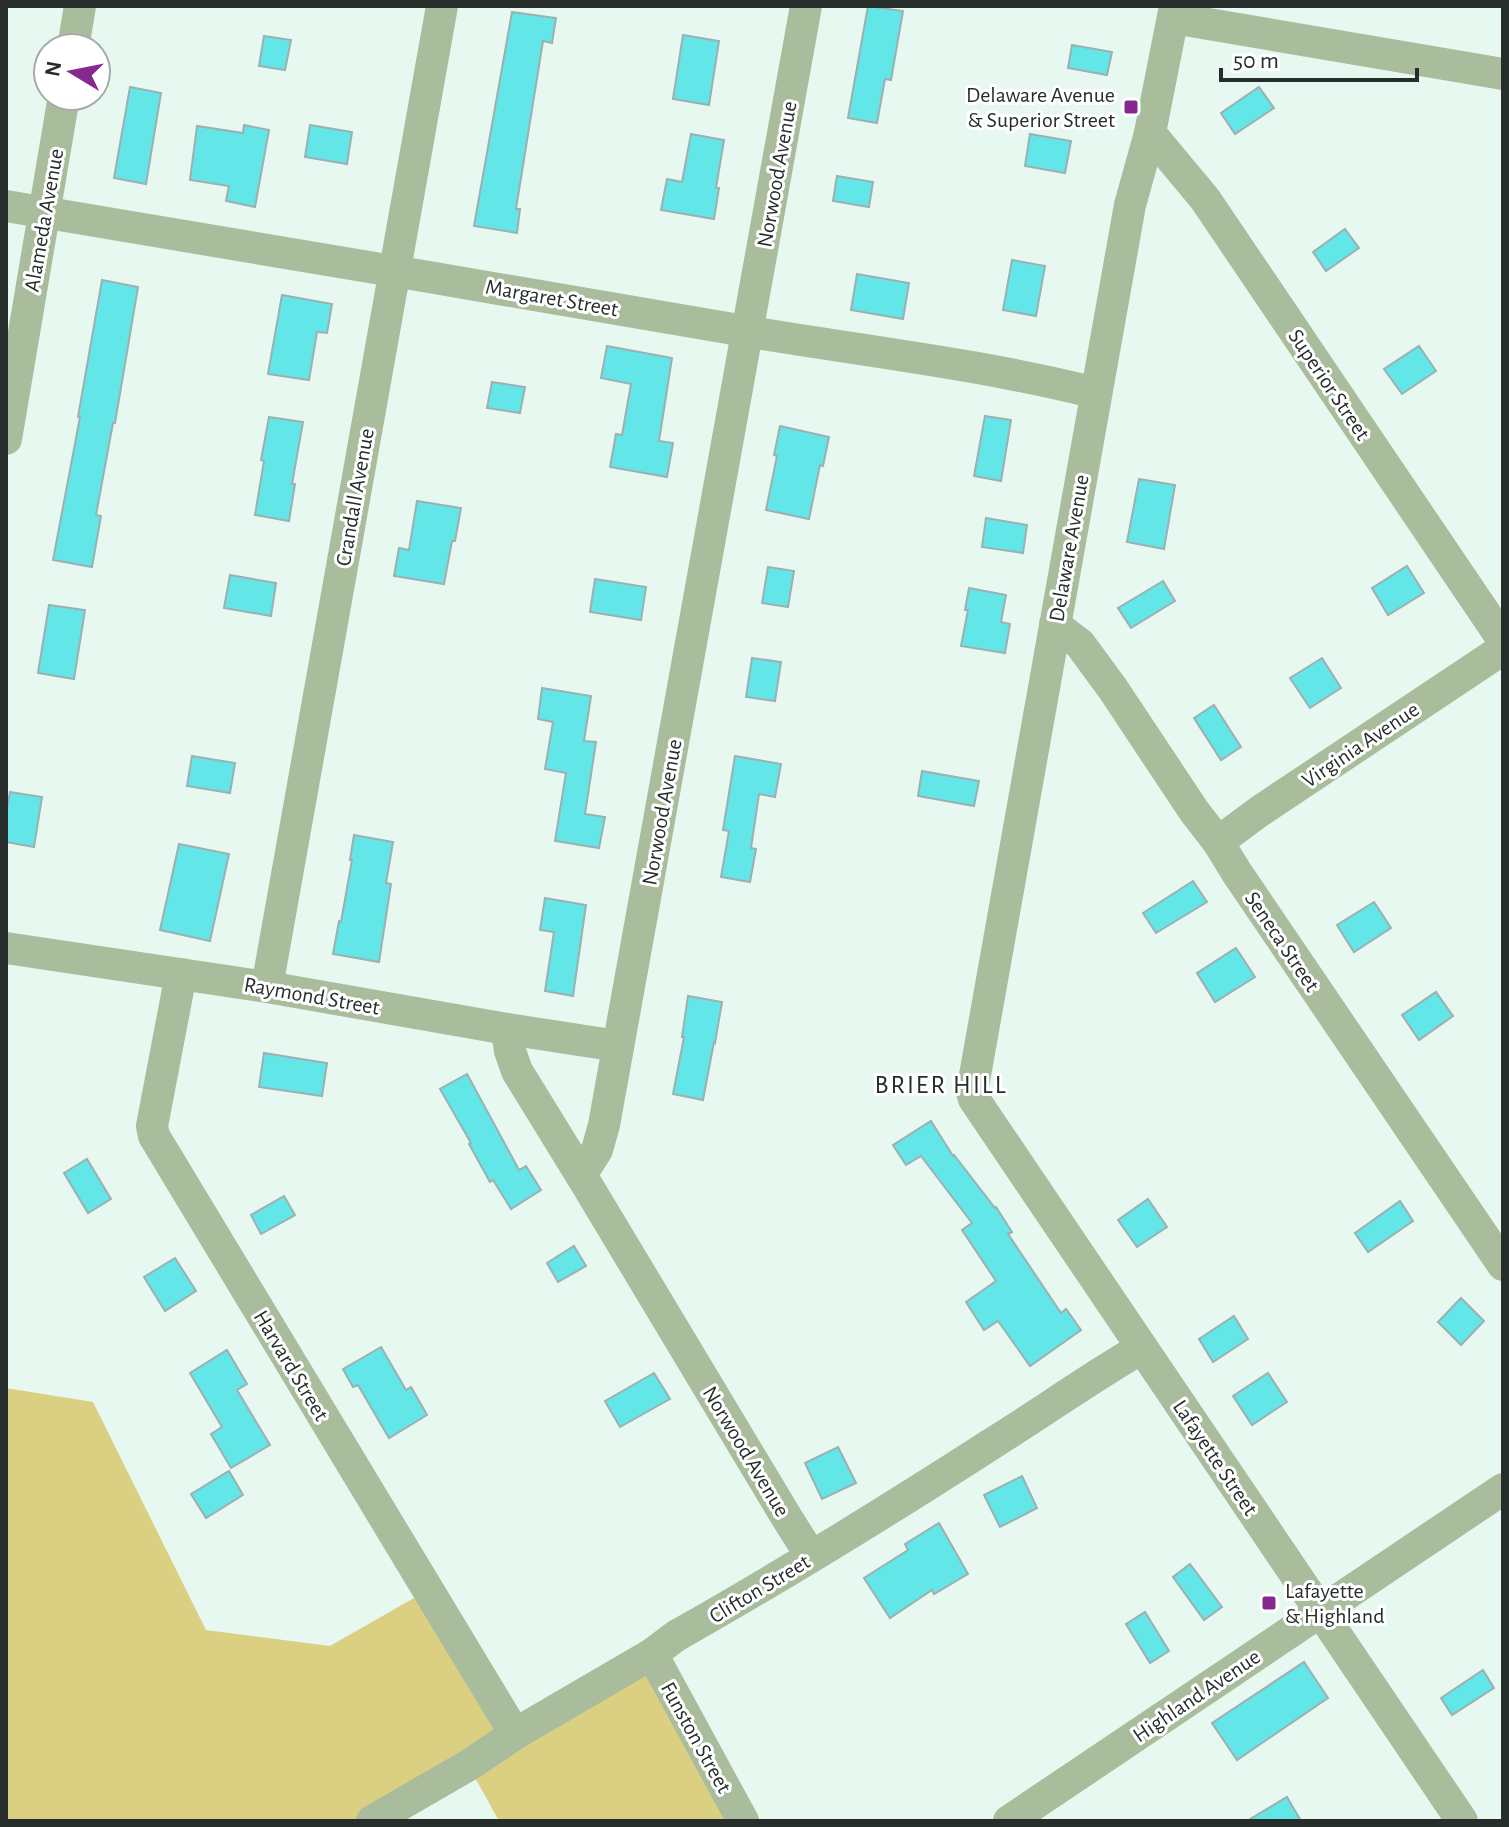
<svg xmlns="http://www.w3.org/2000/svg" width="1509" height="1827" viewBox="0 0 1509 1827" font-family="'Alegreya Sans',sans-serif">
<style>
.green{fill:#dbd082}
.building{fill:#62e6e8;stroke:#9db0b1;stroke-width:2}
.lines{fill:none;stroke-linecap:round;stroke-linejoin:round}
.minor{stroke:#a9bd9c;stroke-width:32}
.poi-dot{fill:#872790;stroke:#fff;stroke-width:3}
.labels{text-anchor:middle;stroke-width:6;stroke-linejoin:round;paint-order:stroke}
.poi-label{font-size:22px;fill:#272d2a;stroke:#fff;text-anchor:end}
.street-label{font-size:22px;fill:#272d2a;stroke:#fff}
.quarter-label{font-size:26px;letter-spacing:2px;fill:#272d2a;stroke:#fff}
</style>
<rect width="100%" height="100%" fill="#e7f8f0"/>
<path class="green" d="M 6,1388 L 93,1402 L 206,1630 L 330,1646 L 428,1590 L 516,1734 L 652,1654 L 743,1821 L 499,1821 L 468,1765 L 375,1821 L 6,1821 Z"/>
<g class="building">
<path d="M 868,6 L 903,11 L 891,80 L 885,79 L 877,123 L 848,118 Z"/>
<path d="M 512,12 L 556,18 L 552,43 L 543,41 L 516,209 L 520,209 L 517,233 L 474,226 Z"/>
<path d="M 683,35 L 719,41 L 709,105 L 673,99 Z"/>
<path d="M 264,36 L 291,40 L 285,70 L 259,66 Z"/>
<path d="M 1072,45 L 1112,52 L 1107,75 L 1068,68 Z"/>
<path d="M 130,87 L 161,93 L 146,184 L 114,178 Z"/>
<path d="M 1259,87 L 1274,108 L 1235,134 L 1221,113 Z"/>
<path d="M 244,125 L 269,130 L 255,207 L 226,201 L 229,186 L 190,180 L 197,126 L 243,133 Z"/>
<path d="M 310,125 L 352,132 L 347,164 L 305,157 Z"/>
<path d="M 691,134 L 724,140 L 716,188 L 719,188 L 714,219 L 661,210 L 667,179 L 682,182 Z"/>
<path d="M 1030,134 L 1071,141 L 1065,173 L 1025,166 Z"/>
<path d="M 837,176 L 873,182 L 869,207 L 833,201 Z"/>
<path d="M 1345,229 L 1359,248 L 1326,271 L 1313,252 Z"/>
<path d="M 1012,260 L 1045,266 L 1036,316 L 1003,310 Z"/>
<path d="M 857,274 L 909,283 L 903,319 L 851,310 Z"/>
<path d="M 102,280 L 138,287 L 115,423 L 113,423 L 96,515 L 101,516 L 92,567 L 53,560 L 80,417 L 78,417 Z"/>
<path d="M 282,295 L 332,304 L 327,333 L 317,332 L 309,380 L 268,374 Z"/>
<path d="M 607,346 L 672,358 L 659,441 L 673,443 L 667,477 L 610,467 L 616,434 L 622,435 L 631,384 L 601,378 Z"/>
<path d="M 1419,346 L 1436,371 L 1402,394 L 1384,369 Z"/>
<path d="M 492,382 L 525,387 L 520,413 L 487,408 Z"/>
<path d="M 985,416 L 1011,420 L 1001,481 L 974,476 Z"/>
<path d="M 269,417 L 303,422 L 292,484 L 295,484 L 289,521 L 255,515 L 264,461 L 261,460 Z"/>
<path d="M 780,426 L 829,437 L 823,466 L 820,465 L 809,519 L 766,510 L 777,456 L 774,455 Z"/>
<path d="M 1139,479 L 1175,485 L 1164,549 L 1127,542 Z"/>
<path d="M 417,501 L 461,508 L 455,541 L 452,541 L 444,584 L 394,576 L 399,548 L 409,550 Z"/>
<path d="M 986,518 L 1027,525 L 1023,553 L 982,547 Z"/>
<path d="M 1407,566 L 1424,593 L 1388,615 L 1372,588 Z"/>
<path d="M 768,567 L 794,571 L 788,607 L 762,603 Z"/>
<path d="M 230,575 L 276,583 L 271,616 L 224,608 Z"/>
<path d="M 595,579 L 646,587 L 641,620 L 590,612 Z"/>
<path d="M 1163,581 L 1175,601 L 1131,628 L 1118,608 Z"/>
<path d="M 969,588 L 1006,595 L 1001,622 L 1010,624 L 1005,653 L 961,646 L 968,610 L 965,610 Z"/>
<path d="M 49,605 L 85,610 L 74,679 L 38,673 Z"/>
<path d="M 752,658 L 781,662 L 775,701 L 746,697 Z"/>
<path d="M 1322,658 L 1341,688 L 1310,708 L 1290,678 Z"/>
<path d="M 542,688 L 591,696 L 584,741 L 596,742 L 585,814 L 605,817 L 599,848 L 555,841 L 566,773 L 545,769 L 553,722 L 538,719 Z"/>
<path d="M 1214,705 L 1241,747 L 1221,760 L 1194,718 Z"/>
<path d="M 192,756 L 235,763 L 230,793 L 187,786 Z"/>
<path d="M 735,756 L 781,764 L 775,797 L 759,794 L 751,848 L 756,849 L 750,882 L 721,877 L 729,831 L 723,830 Z"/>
<path d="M 922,771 L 979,781 L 974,806 L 918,796 Z"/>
<path d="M 10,792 L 42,797 L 34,847 L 6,842 L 6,814 Z"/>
<path d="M 354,835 L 393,842 L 386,883 L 391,884 L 379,962 L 333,954 L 339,921 L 341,922 L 352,860 L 350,860 Z"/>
<path d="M 179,844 L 229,854 L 210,941 L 160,930 Z"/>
<path d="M 1193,881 L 1207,902 L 1156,933 L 1143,913 Z"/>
<path d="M 545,898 L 586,905 L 573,996 L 545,991 L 554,932 L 540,930 Z"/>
<path d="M 1374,902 L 1391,928 L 1354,952 L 1337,925 Z"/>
<path d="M 1236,948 L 1255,977 L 1215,1002 L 1197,973 Z"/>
<path d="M 1436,992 L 1453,1016 L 1419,1040 L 1402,1015 Z"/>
<path d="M 688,996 L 722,1002 L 715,1043 L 714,1042 L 703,1100 L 673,1094 L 684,1037 L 682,1037 Z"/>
<path d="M 264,1053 L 327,1063 L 322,1096 L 259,1087 Z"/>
<path d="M 467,1074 L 519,1170 L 526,1166 L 541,1190 L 511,1209 L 493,1180 L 490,1182 L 469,1144 L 471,1143 L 440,1089 Z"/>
<path d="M 931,1121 L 953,1156 L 954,1155 L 995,1208 L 996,1207 L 1012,1232 L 1008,1234 L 1061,1313 L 1066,1309 L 1081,1330 L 1030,1366 L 998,1321 L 984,1330 L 966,1302 L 996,1281 L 962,1230 L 972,1223 L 921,1156 L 906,1165 L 893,1145 Z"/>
<path d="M 87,1159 L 111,1199 L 88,1213 L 64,1173 Z"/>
<path d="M 284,1196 L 295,1215 L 261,1234 L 251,1215 Z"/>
<path d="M 1148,1199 L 1167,1227 L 1137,1247 L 1118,1220 Z"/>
<path d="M 1400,1201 L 1413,1221 L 1368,1252 L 1355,1233 Z"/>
<path d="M 574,1246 L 586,1266 L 558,1282 L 547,1263 Z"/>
<path d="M 175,1258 L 196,1291 L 165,1311 L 144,1277 Z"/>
<path d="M 1461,1298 L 1484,1321 L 1461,1345 L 1438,1322 Z"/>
<path d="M 1234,1316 L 1248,1339 L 1213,1362 L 1199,1339 Z"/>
<path d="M 381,1347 L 406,1390 L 411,1387 L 427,1415 L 389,1438 L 358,1385 L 353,1387 L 343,1369 Z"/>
<path d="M 227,1350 L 247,1384 L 237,1390 L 270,1445 L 231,1468 L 211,1434 L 222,1427 L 190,1373 Z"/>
<path d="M 654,1373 L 670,1399 L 620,1427 L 605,1401 Z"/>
<path d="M 1268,1373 L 1287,1402 L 1252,1425 L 1233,1396 Z"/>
<path d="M 838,1447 L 856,1483 L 822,1499 L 805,1463 Z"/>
<path d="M 229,1471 L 243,1495 L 206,1518 L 191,1494 Z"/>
<path d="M 1022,1476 L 1037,1508 L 1000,1527 L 984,1495 Z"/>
<path d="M 939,1523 L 968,1574 L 934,1594 L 932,1590 L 890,1618 L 864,1578 L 908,1550 L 905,1544 Z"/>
<path d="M 1190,1564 L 1222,1607 L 1204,1620 L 1173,1577 Z"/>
<path d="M 1145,1612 L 1169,1651 L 1150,1663 L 1126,1624 Z"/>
<path d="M 1304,1662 L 1328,1698 L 1237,1760 L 1212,1723 Z"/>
<path d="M 1483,1670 L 1494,1688 L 1452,1715 L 1441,1698 Z"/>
<path d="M 1287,1797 L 1301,1821 L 1247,1821 Z"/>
</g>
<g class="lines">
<g class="minor">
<path d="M 806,6 L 604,1125 L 597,1150 L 581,1175 L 787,1518 L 811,1556"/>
<path d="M 1175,6 L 1150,133 L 1130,205 L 972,1092 L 974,1099 L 1462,1821"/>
<path d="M 1173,18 L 1503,74"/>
<path d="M 73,48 L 80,6"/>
<path d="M 1150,133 L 1205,199 L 1503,640"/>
<path d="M 6,206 C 252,248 499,288 745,331 C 862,351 981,364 1096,393"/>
<path d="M 6,439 L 64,96"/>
<path d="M 1055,625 L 1080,644 L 1113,689 L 1194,811 L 1218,842 L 1237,873 L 1503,1265"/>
<path d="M 1218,842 L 1260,811 L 1503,649"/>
<path d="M 6,948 L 267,987 L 507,1029 L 618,1046"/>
<path d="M 181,974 L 152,1126 L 154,1136 L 515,1734"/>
<path d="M 267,987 L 442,6"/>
<path d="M 507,1029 L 510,1051 L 517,1071 L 581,1175"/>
<path d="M 652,1654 L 743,1821"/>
<path d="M 372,1821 L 469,1765 L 515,1734 L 652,1654 L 676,1636 C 784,1575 889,1510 993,1443 C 1043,1412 1091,1377 1142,1348"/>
<path d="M 1009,1821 L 1503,1489"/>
</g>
</g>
<g class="poi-dot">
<rect x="1123" y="99" width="16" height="16" rx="4"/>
<rect x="1261" y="1595" width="16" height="16" rx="4"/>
</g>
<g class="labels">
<g class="poi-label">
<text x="1115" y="102">Delaware Avenue<tspan x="1115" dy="25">&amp; Superior Street</tspan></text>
<text x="1285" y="1598" text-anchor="start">Lafayette<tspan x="1285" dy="25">&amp; Highland</tspan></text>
</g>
<g class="street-label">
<text transform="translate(776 174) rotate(-80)" y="8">Norwood Avenue</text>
<text transform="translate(43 220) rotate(-80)" y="8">Alameda Avenue</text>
<text transform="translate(552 297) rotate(10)" y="8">Margaret Street</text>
<text transform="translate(1330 384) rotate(56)" y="8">Superior Street</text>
<text transform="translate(354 497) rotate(-80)" y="8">Crandall Avenue</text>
<text transform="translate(1068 548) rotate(-80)" y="8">Delaware Avenue</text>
<text transform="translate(1360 744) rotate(-34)" y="8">Virginia Avenue</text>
<text transform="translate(661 812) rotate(-80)" y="8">Norwood Avenue</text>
<text transform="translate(1283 941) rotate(56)" y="8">Seneca Street</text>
<text transform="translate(312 995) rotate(10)" y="8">Raymond Street</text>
<text transform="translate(292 1365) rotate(59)" y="8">Harvard Street</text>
<text transform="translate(747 1451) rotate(59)" y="8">Norwood Avenue</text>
<text transform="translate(1216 1457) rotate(56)" y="8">Lafayette Street</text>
<text transform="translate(759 1588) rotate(-31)" y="8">Clifton Street</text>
<text transform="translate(1196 1695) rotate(-34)" y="8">Highland Avenue</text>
<text transform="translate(697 1737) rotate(61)" y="8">Funston Street</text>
</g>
<g class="quarter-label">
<text x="941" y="1093">BRIER HILL</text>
</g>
</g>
<rect width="1509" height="1827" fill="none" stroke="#272d2a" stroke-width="16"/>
<g transform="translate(72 72) rotate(280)"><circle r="38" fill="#ffffff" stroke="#a9abaa" stroke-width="2"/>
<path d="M0-6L14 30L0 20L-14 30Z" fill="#872790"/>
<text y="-12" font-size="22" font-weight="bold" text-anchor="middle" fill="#272d2a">N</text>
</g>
<path d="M1221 68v12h196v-12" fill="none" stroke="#272d2a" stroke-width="4"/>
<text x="1233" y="68" font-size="24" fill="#272d2a" stroke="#ffffff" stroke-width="6" paint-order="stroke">50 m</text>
</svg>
